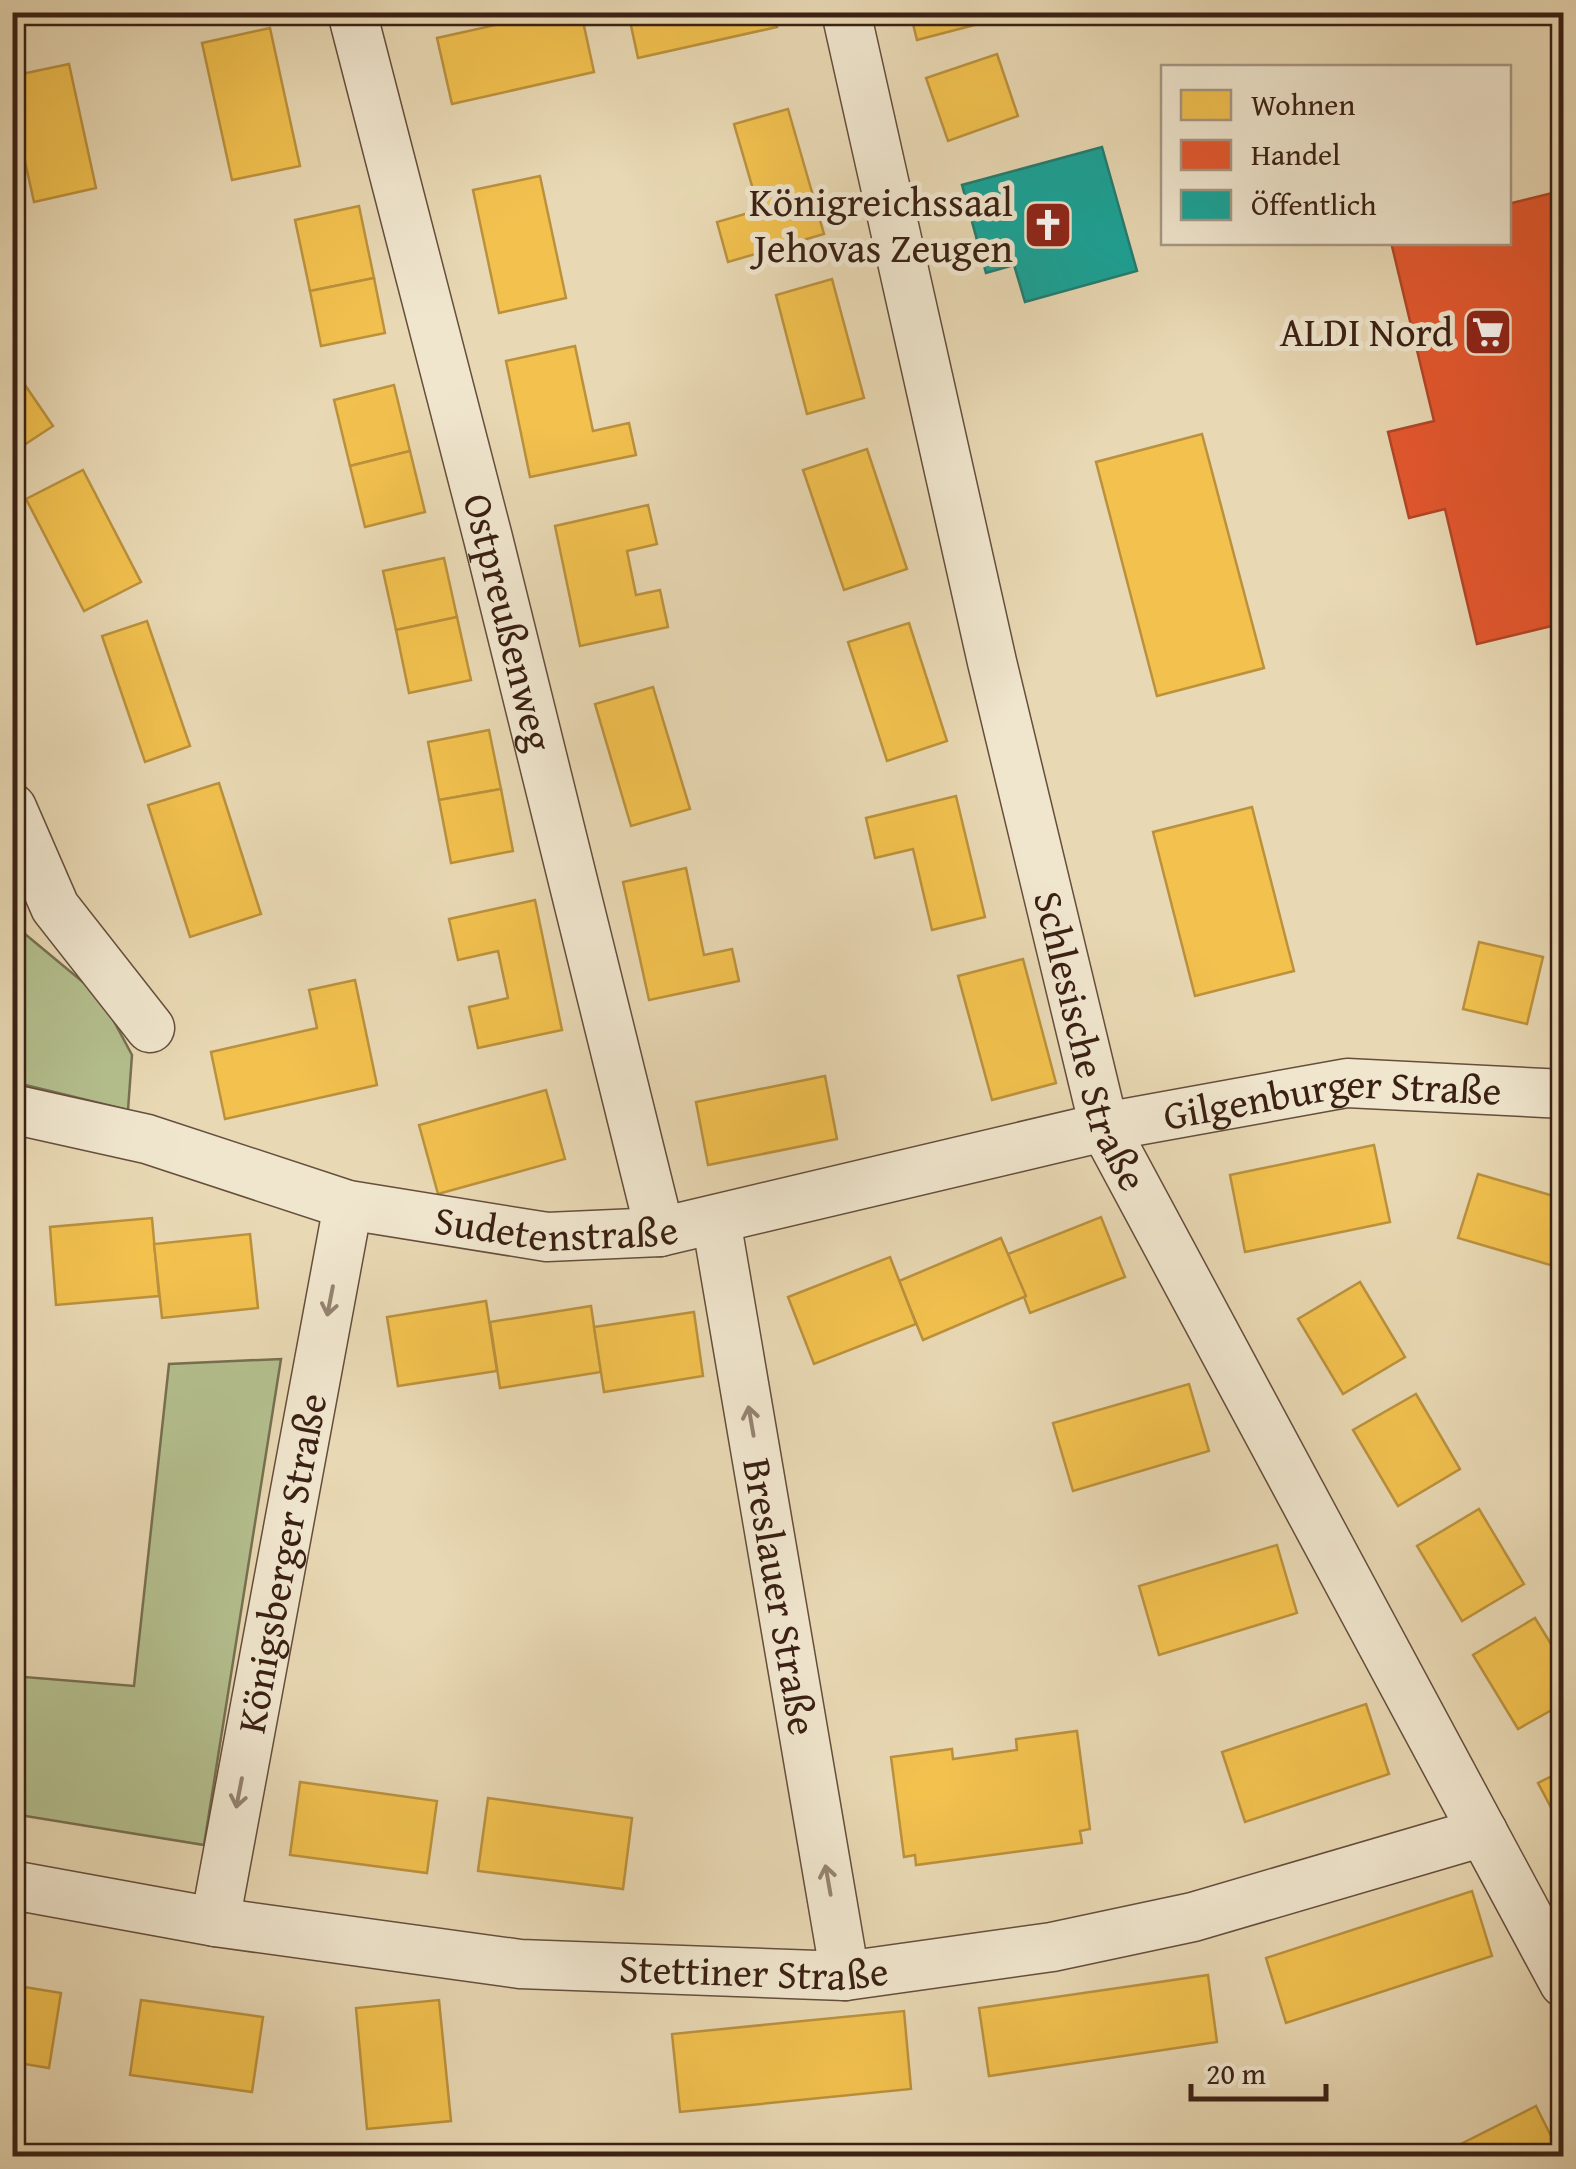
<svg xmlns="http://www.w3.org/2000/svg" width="1576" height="2169" viewBox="0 0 1576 2169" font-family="'Gentium Book Plus',serif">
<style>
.green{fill:#b4bf8e;stroke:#777051;stroke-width:2.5}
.homes{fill:#f2c14e;stroke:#bb913d;stroke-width:2.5}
.shops{fill:#e4572e;stroke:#b14626;stroke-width:2.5}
.public{fill:#17a398;stroke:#227c70;stroke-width:2.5}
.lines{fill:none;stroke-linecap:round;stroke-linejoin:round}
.street-casing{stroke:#664e3c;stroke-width:51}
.street{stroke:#f0e6ce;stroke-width:48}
.oneway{stroke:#958371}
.labels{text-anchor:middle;stroke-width:10;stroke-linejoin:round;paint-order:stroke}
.poi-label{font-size:40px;fill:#3a2014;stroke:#f0e6ce;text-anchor:end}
.street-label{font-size:40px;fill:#3a2014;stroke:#f0e6ce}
</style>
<rect width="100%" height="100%" fill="#e8d8b3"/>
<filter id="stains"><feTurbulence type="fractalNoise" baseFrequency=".002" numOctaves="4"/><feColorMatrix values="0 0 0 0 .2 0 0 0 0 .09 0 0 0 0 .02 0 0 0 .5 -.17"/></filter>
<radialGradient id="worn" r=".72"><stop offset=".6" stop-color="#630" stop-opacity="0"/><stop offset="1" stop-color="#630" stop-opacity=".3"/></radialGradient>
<g class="green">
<path d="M 25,934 L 101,997 L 132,1055 L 128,1110 L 13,1082 L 13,942 Z"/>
<path d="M 281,1359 L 204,1845 L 13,1814 L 13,1676 L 134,1686 L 169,1364 Z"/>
</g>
<g class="homes">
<path d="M 554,12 L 581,12 L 594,72 L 452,104 L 437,38 Z"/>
<path d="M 628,12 L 774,12 L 777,27 L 638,58 Z"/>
<path d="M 910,12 L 979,12 L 982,23 L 917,40 Z"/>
<path d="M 270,28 L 300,166 L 232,180 L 202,43 Z"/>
<path d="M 997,54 L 1018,116 L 948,141 L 926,78 Z"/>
<path d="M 69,64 L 96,188 L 34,202 L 12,103 L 12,76 Z"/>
<path d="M 788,109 L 824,234 L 728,262 L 717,222 L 759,210 L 734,124 Z"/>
<path d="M 540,176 L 566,298 L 499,313 L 473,190 Z"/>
<path d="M 359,206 L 374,278 L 310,291 L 295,220 Z"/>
<path d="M 374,278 L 385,333 L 321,346 L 310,291 Z"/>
<path d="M 832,279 L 864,398 L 807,414 L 776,295 Z"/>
<path d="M 575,346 L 593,431 L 629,423 L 636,455 L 530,477 L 506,361 Z"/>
<path d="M 12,366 L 53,426 L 12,453 Z"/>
<path d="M 394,385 L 410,451 L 350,466 L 334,400 Z"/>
<path d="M 1202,434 L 1264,668 L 1157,696 L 1096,462 Z"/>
<path d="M 867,449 L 907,569 L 844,590 L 803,470 Z"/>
<path d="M 410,451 L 425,512 L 365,527 L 350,466 Z"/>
<path d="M 83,470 L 141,582 L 84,611 L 26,499 Z"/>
<path d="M 648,505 L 657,544 L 627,551 L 636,595 L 660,590 L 668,627 L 580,646 L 555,526 Z"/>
<path d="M 444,558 L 457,617 L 396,630 L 383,571 Z"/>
<path d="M 457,617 L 471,680 L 409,693 L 396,630 Z"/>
<path d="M 147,621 L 190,746 L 145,762 L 102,636 Z"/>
<path d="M 909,623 L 947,741 L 887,761 L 848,642 Z"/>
<path d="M 653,687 L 690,809 L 631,826 L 595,704 Z"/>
<path d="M 489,730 L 501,789 L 439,800 L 428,742 Z"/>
<path d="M 219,783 L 261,914 L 190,937 L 148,805 Z"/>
<path d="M 501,789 L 513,851 L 451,863 L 439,800 Z"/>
<path d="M 956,796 L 985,917 L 932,930 L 913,849 L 875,858 L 866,818 Z"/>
<path d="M 1252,807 L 1294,971 L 1195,996 L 1153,832 Z"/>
<path d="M 686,868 L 704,955 L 732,949 L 739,981 L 649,1000 L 623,882 Z"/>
<path d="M 535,900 L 562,1030 L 478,1048 L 469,1007 L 508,998 L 498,951 L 458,960 L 449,919 Z"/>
<path d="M 1479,942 L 1543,957 L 1527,1024 L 1463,1009 Z"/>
<path d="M 1023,959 L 1056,1083 L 992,1100 L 958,976 Z"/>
<path d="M 355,980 L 377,1085 L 225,1119 L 211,1052 L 317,1028 L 309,990 Z"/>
<path d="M 825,1076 L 837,1139 L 708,1165 L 696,1102 Z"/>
<path d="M 546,1090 L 565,1159 L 438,1194 L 419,1125 Z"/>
<path d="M 1374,1145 L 1390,1222 L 1245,1252 L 1230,1175 Z"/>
<path d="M 1478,1174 L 1564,1199 L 1564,1269 L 1458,1238 Z"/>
<path d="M 1101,1217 L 1125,1277 L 1030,1313 L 1008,1254 Z"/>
<path d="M 152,1218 L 159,1296 L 56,1305 L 50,1227 Z"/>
<path d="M 250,1234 L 258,1308 L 162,1318 L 154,1244 Z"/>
<path d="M 1001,1238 L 1026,1296 L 923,1340 L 899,1281 Z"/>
<path d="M 890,1257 L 916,1324 L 814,1364 L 788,1297 Z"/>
<path d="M 1360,1282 L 1405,1357 L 1343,1394 L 1298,1319 Z"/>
<path d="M 486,1301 L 497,1371 L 398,1386 L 387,1317 Z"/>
<path d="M 591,1306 L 601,1372 L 500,1388 L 490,1322 Z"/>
<path d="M 694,1312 L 703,1376 L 604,1392 L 594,1327 Z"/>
<path d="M 1189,1384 L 1209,1451 L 1073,1491 L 1053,1423 Z"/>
<path d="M 1416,1394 L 1460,1469 L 1398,1506 L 1353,1430 Z"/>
<path d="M 1479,1509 L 1524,1584 L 1462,1621 L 1417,1546 Z"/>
<path d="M 1277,1545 L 1297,1613 L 1159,1655 L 1139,1586 Z"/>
<path d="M 1535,1618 L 1564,1665 L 1564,1703 L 1518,1729 L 1473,1655 Z"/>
<path d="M 1366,1704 L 1389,1774 L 1245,1822 L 1222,1752 Z"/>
<path d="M 1077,1731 L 1090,1829 L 1080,1831 L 1082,1843 L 916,1865 L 915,1855 L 904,1857 L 891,1757 L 952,1749 L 953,1759 L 1017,1750 L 1016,1739 Z"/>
<path d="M 1564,1770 L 1564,1832 L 1538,1783 Z"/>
<path d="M 300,1782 L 437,1801 L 427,1873 L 290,1855 Z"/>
<path d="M 488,1798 L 632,1818 L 623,1889 L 478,1871 Z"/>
<path d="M 1472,1891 L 1492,1956 L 1286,2023 L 1266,1958 Z"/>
<path d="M 1208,1975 L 1217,2042 L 989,2076 L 979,2008 Z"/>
<path d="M 12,1985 L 61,1993 L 49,2068 L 12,2062 Z"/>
<path d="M 141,2000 L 263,2017 L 252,2092 L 130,2075 Z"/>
<path d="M 439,2000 L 451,2121 L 367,2129 L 356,2008 Z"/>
<path d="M 904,2011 L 911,2089 L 680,2112 L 672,2034 Z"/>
<path d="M 1536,2106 L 1561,2156 L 1458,2156 L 1453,2148 Z"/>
</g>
<path class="shops" d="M 1564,190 L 1564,623 L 1477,644 L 1445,509 L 1409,518 L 1388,432 L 1434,421 L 1391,242 L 1508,242 L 1508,204 Z"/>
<path class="public" d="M 1102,147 L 1137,271 L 1025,302 L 1014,265 L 986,273 L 962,185 Z"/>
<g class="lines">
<g class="street-casing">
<g id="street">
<path id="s1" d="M 352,12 L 488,538 L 660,1232"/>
<path id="s2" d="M 846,12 L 992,662 L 1104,1127 L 1564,1983"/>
<path d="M 12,808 L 55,907 L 150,1028"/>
<path id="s3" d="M 12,1109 L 147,1139 L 348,1205 L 547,1237 L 660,1232 L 1104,1127 L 1347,1083 L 1564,1094"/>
<path id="s4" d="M 716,1220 L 845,1976"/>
<path id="s5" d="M 12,1885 L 215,1922 L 520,1964 L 845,1976 L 1052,1947 L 1193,1917 L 1483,1832"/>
<path id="s6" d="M 215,1922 L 348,1205"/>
</g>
</g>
<use href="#street" class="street"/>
</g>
<defs><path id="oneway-shaft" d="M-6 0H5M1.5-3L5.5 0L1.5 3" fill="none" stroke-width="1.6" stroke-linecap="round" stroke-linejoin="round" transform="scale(2.5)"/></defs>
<g class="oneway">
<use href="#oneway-shaft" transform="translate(330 1301) rotate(101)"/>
<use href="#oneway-shaft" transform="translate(751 1421) rotate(-100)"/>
<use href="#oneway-shaft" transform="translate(239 1793) rotate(101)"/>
<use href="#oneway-shaft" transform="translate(828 1880) rotate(-100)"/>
</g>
<defs>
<g id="church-square" transform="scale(2.5)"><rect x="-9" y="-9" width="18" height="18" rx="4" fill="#8f2418" stroke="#f0e6ce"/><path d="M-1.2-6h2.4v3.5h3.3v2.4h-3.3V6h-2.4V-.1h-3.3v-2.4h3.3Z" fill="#fff"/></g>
<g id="supermarket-square" transform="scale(2.5)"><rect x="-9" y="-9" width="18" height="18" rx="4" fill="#8f2418" stroke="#f0e6ce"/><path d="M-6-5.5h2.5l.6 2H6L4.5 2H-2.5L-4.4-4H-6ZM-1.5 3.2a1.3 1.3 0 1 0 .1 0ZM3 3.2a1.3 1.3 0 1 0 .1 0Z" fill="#fff"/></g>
</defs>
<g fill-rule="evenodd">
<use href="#church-square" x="1048" y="225"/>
<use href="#supermarket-square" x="1488" y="332"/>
</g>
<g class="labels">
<g class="poi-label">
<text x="1013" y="216">Königreichssaal<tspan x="1013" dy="46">Jehovas Zeugen</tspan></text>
<text x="1453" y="346">ALDI Nord</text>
</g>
<g class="street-label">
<text dy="14" stroke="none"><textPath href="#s1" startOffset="630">Ostpreußenweg</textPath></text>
<text dy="14" stroke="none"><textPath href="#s2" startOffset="1058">Schlesische Straße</textPath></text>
<text dy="14" stroke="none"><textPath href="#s3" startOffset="1352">Gilgenburger Straße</textPath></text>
<text dy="14" stroke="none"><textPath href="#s3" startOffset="560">Sudetenstraße</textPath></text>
<text dy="14" stroke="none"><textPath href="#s6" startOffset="365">Königsberger Straße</textPath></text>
<text dy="14" stroke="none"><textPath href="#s4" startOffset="382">Breslauer Straße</textPath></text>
<text dy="14" stroke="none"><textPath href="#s5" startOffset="748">Stettiner Straße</textPath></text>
</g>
</g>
<rect width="1576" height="2169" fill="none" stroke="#e8d8b3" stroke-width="50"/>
<rect x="15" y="15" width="1546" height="2139" fill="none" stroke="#3a2014" stroke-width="5"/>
<rect x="25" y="25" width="1526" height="2119" fill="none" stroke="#3a2014" stroke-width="2.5"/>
<rect x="1161" y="65" width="350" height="180" fill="#f0e6ce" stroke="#a79784" stroke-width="2.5"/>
<rect x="1181" y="90" width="50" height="30" fill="#f2c14e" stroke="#a79784" stroke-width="2.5"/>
<text x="1251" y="115" font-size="30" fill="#3a2014">Wohnen</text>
<rect x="1181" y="140" width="50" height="30" fill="#e4572e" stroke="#a79784" stroke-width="2.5"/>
<text x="1251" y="165" font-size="30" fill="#3a2014">Handel</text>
<rect x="1181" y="190" width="50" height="30" fill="#17a398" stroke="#a79784" stroke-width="2.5"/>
<text x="1251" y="215" font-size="30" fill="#3a2014">Öffentlich</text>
<path d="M1191 2084v15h135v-15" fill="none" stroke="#3a2014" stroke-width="5"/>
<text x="1206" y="2084" font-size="30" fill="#3a2014" stroke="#f0e6ce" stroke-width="8" paint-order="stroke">20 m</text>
<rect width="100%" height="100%" filter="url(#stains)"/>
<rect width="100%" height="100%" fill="url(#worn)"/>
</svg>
